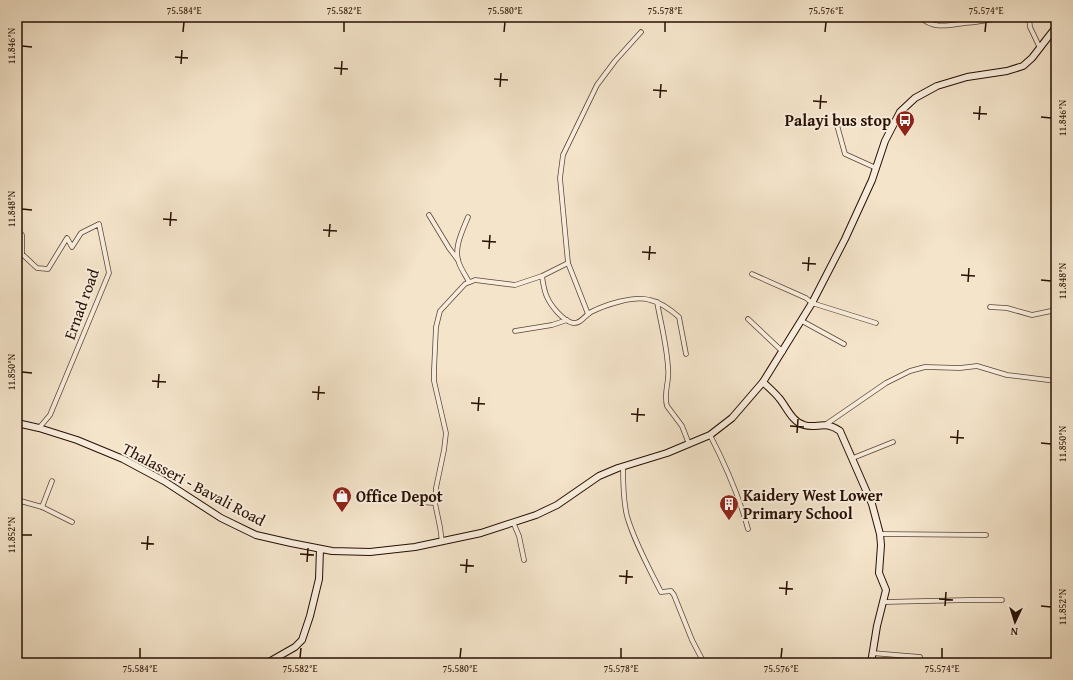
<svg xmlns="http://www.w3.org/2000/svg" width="1073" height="680" viewBox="0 0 1073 680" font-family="'Gentium Book Plus',serif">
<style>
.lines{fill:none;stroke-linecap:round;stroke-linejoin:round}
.street-casing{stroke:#5a4434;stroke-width:5.5}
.secondary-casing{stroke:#270f02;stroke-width:8}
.street{stroke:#f8eddd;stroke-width:4}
.secondary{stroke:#f8eddd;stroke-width:6}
.ticks{fill:none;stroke:#270f02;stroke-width:1.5}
.labels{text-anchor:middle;stroke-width:4;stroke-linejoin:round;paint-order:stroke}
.poi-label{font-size:16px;font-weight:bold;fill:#270f02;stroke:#f8eddd;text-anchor:start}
.street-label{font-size:16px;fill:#270f02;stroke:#f8eddd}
.neatline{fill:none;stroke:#270f02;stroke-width:1.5}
.ticks-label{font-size:10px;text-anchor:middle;fill:#270f02}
</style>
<rect width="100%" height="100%" fill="#f4e4ca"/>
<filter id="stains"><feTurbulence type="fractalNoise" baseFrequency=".005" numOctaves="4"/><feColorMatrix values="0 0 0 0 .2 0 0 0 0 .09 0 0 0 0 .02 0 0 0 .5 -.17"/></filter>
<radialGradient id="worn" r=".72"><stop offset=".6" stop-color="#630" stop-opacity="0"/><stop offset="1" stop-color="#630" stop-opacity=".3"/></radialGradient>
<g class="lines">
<g class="street-casing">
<g id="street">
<path d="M 920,17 C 934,30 949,25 965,23 C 978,22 990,20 1003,17"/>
<path d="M 1029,17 L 1030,27 L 1040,48"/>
<path d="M 835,118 L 845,154 L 876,168"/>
<path d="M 429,215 L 449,248 L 458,260"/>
<path d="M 468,217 C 463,230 453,248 459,263 C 461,269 466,276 469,282"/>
<path d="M 17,230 L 22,235 L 22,254 L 37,268 L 48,269 L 67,238 L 72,247 L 81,233 L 99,224 L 109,273 L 50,415 L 39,428"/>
<path d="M 752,274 L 806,298 L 812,303 L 876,323"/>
<path d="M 542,276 L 568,263"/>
<path d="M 657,302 C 661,324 667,346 668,368 C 670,381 663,393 667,406 L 682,426 L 689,444"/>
<path d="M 990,307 L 1007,308 L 1032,315 L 1056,310"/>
<path d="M 588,314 L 568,263 L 560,178 L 563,155 L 597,85 L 615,61 L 641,32"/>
<path d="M 748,319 L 783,352"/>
<path d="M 802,321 L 844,344"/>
<path d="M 515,331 L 552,325 L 567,320"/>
<path d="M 825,425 L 886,383 L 910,371 L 925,367 L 960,368 L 977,366 L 1007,375 L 1056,381"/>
<path d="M 710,435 C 726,466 739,496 748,529"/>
<path d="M 853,458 L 893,442"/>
<path d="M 623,466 C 623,483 623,500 627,516 C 634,541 649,568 661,592 L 671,591 L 674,595 L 692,640 L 704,663"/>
<path d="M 17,500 L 42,507 L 72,522"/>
<path d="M 419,502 L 435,503"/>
<path d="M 42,507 L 52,481"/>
<path d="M 513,522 L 519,536 L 524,560"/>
<path d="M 880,534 L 986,535"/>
<path d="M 442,542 L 440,527 L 435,503 L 436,488 L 444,450 L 446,433 L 434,381 L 434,370 L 436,327 L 440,311 L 465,284 L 475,280 L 515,285 L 542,276 C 543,283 544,291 547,297 C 551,306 563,321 573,323 C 581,324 584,316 591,312 C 605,305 634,295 650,300 C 660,302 672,311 679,317 L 686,354"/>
<path d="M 884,602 L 969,600 L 1002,600"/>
<path d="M 872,653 L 920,657"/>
</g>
</g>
<g class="secondary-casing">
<g id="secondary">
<path d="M 763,382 C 768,387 774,392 779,398 C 786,406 792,422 804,425 C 817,429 825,420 840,431 L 872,504 L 880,534 L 881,545 L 879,573 L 886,590 L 877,626 L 871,663"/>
<path d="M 17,423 L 39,428 L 77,440 L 123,459 L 164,481 L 221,518 L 256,535 L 291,543 L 332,551 L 370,552 L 415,547 L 481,533 L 536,515 L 557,505 L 599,476 L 618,468 L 667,453 L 710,435 L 732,418 L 763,382 L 812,303 L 845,239 L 872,180 L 885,141 L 900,112 L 915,98 L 937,86 L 967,77 L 1007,71 L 1023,66 L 1032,58 L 1056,27"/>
<path d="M 267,663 L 295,647 L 302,640 L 310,616 L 319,579 L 320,549"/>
</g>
</g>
<use href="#street" class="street"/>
<use href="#secondary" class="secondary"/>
</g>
<path class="ticks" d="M 183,32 L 184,22M 344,32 L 344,22M 504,32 L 505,22M 665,32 L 665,22M 825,32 L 826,22M 985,32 L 986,22M 22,46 L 32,47M 175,57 L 188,58M 181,64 L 182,50M 334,68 L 348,69M 341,75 L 342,61M 494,79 L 508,80M 500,87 L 501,73M 653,90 L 667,91M 660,98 L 661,84M 813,101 L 827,102M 820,109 L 821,95M 973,113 L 987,114M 1041,117 L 1051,118M 979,120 L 980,106M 22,209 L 32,210M 163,219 L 177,220M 170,226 L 171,212M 323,230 L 337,231M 329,237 L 330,224M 482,241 L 496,242M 489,249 L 490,235M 642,252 L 656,253M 649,260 L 650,246M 802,263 L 816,264M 808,271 L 809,257M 961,275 L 975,276M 1041,280 L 1051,281M 968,282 L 969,268M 22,372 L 32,373M 152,381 L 166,382M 158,388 L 159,374M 312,392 L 325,393M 318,400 L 319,386M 471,403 L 485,404M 478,411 L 479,397M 631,414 L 645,415M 637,422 L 638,408M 790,426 L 804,427M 797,433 L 798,419M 950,437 L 964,438M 1041,443 L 1051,444M 957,444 L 958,430M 22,535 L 32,535M 141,543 L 154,544M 147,550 L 148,536M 300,554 L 314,555M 307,562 L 308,548M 460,565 L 474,566M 466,573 L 467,559M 619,576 L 633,577M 626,584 L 627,570M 779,588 L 793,589M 786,595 L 787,581M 939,599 L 953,600M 945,606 L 946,592M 1041,606 L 1051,607M 140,658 L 140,648M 300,658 L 301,648M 460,658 L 461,648M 621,658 L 621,648M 781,658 L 782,648M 942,658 L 942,648"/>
<defs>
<g id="bus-pin" transform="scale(1)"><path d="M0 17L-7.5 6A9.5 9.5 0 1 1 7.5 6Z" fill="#8f2418" stroke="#f8eddd"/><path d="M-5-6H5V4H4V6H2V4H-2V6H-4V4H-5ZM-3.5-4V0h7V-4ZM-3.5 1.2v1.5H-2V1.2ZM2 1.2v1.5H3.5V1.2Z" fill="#fff"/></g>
<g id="shop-pin" transform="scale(1)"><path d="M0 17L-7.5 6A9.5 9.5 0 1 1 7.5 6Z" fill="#8f2418" stroke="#f8eddd"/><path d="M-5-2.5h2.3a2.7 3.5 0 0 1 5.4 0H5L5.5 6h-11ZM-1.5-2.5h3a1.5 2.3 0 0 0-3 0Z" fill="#fff"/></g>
<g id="building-pin" transform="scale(1)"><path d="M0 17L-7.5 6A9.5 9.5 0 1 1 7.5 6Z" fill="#8f2418" stroke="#f8eddd"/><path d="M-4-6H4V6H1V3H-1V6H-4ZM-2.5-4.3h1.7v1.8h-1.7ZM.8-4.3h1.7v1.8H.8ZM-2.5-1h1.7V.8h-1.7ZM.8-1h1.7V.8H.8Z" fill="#fff"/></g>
</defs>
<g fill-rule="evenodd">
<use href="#bus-pin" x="905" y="120"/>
<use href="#shop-pin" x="342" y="496"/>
<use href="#building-pin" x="729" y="504"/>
</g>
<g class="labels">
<g class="poi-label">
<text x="891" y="126" text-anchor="end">Palayi bus stop</text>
<text x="743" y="501">Kaidery West Lower<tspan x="743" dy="18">Primary School</tspan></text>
<text x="356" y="502">Office Depot</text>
</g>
<g class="street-label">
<text transform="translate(81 304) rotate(-70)" y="6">Ernad road</text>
<text transform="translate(194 484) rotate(28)" y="6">Thalasseri - Bavali Road</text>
</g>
</g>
<rect width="1073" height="680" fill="none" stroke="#f4e4ca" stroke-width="44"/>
<g transform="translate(1015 622) rotate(184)" stroke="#f8eddd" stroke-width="3" paint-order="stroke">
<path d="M0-3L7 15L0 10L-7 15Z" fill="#270f02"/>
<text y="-6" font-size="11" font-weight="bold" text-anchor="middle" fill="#270f02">N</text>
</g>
<rect x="22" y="22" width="1029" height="636" class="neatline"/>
<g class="ticks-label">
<text x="184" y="14">75.584°E</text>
<text x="344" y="14">75.582°E</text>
<text x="505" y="14">75.580°E</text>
<text x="665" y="14">75.578°E</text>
<text x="826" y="14">75.576°E</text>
<text x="986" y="14">75.574°E</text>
<text transform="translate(11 46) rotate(-90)" y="4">11.846°N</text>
<text transform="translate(1062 118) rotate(-90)" y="4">11.846°N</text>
<text transform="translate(11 209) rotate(-90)" y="4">11.848°N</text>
<text transform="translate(1062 281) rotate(-90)" y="4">11.848°N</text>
<text transform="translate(11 372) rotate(-90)" y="4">11.850°N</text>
<text transform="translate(1062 444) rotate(-90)" y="4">11.850°N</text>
<text transform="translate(11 535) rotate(-90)" y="4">11.852°N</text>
<text transform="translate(1062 607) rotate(-90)" y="4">11.852°N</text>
<text x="140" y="672">75.584°E</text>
<text x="300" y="672">75.582°E</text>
<text x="460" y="672">75.580°E</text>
<text x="621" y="672">75.578°E</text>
<text x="781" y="672">75.576°E</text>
<text x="942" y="672">75.574°E</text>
</g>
<rect width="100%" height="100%" filter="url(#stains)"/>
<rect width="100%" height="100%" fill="url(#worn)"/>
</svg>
